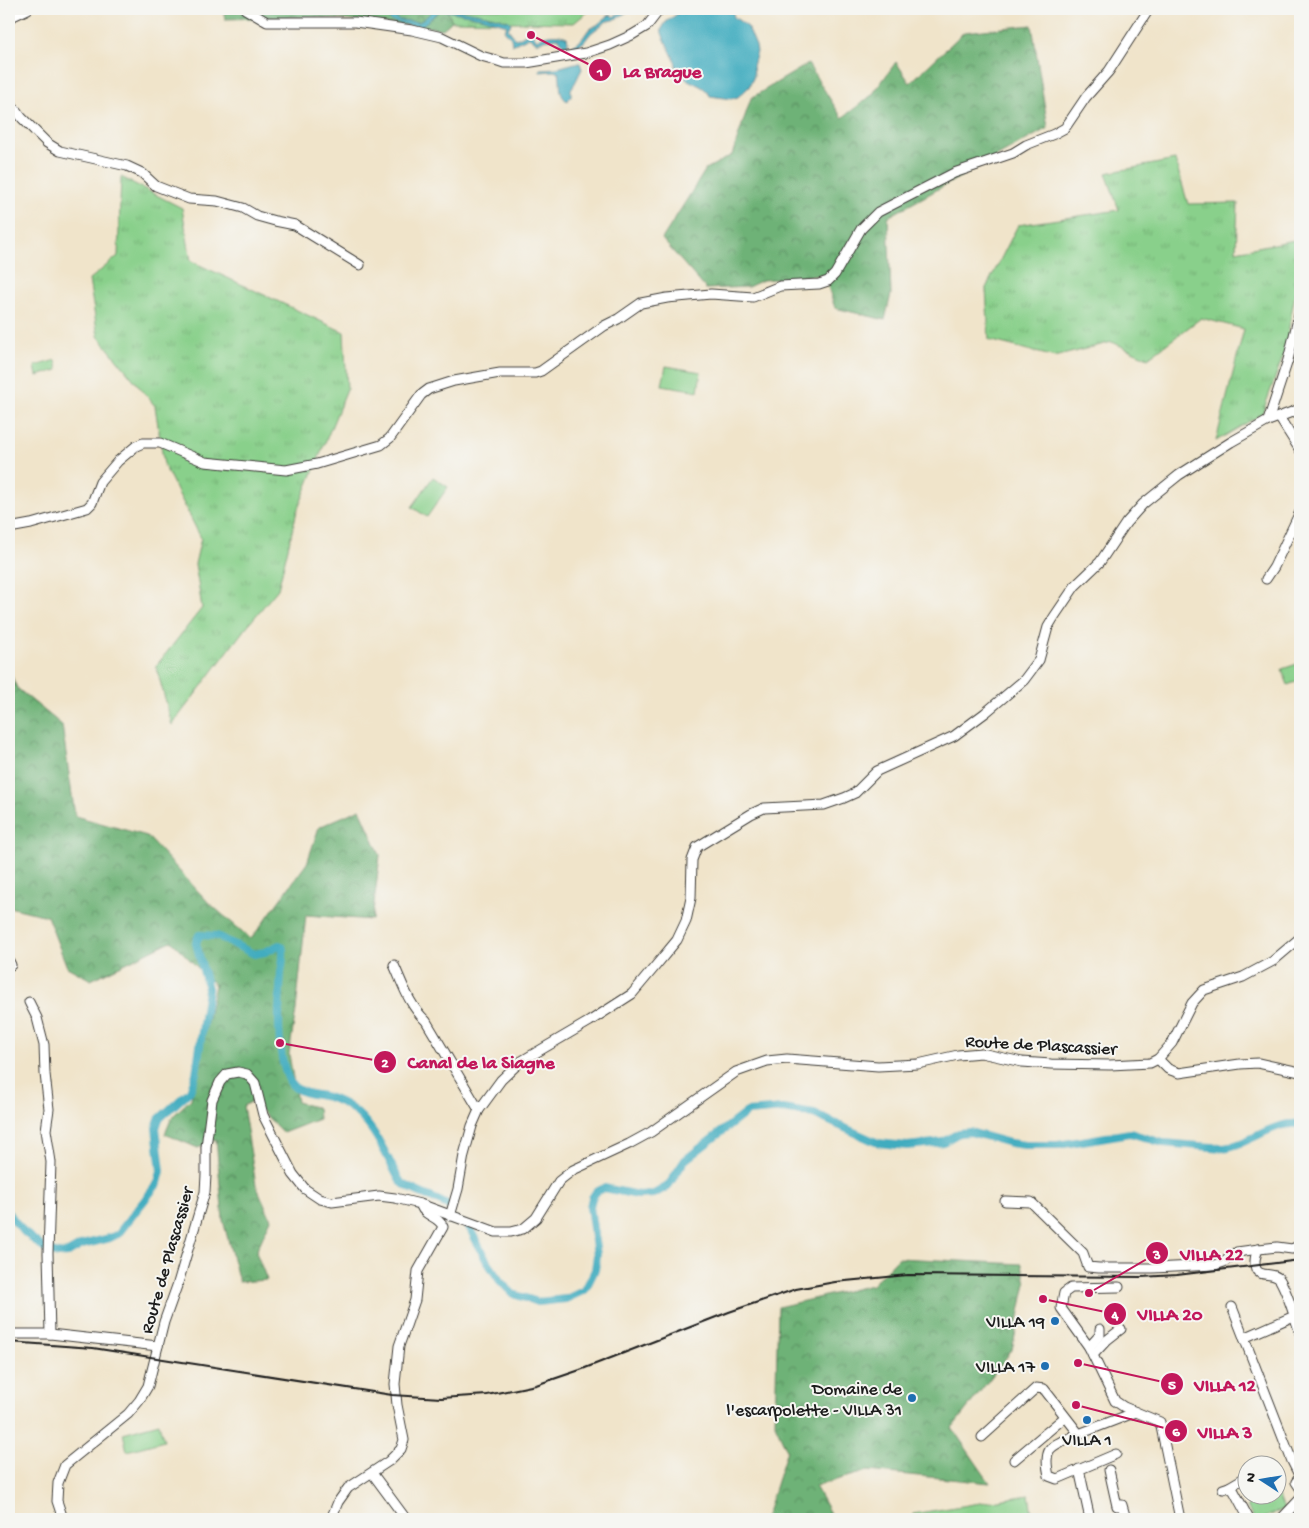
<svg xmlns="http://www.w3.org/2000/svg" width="1309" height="1528" viewBox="0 0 1309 1528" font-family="'Gochi Hand',sans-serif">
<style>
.grass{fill:url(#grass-tufts);stroke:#527654}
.forest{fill:url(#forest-crowns);stroke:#45674a}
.park{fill:#89d08b;stroke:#527654}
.water{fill:#40acbf;stroke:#2e646e}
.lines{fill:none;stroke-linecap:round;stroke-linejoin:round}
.canal{stroke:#40acbf;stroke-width:8}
.minor-casing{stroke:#3c3a36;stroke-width:11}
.minor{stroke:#fff;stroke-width:9}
.rail{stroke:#1c1c1c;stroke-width:2}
.poi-dot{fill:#1f6fb2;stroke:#f6f6f2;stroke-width:2}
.labels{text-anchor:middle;stroke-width:4;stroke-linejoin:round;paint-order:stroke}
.street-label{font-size:18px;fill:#1c1c1c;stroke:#f6f6f2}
.poi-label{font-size:18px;fill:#1c1c1c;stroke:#f6f6f2;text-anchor:end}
.leader{fill:none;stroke:#c2185b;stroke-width:2}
.callout-dot{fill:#c2185b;stroke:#f6f6f2;stroke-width:2}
.mark-label{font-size:15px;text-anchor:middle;font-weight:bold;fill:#fff}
.callout-label{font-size:19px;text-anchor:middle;font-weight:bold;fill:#c2185b;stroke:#f6f6f2;stroke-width:4;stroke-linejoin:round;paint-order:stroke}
</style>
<defs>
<pattern id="grass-tufts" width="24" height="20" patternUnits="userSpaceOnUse" patternTransform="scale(1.25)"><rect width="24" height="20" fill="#89d08b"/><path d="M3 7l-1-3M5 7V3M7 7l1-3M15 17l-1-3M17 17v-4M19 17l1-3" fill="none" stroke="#76b277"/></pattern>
<pattern id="forest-crowns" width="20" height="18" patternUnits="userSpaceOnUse" patternTransform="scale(1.25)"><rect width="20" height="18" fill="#6eb277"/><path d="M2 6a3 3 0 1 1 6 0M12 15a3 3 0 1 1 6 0" fill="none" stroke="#5a9061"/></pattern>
</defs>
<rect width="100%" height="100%" fill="#f6f6f2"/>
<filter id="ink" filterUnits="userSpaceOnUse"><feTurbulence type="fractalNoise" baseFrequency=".02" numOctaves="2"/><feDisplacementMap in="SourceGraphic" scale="10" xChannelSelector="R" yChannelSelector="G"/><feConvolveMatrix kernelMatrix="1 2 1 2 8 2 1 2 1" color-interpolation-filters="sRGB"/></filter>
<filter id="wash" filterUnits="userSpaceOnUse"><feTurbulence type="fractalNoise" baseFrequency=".0096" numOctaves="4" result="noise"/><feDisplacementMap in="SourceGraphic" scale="20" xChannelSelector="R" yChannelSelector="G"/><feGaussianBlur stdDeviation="1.12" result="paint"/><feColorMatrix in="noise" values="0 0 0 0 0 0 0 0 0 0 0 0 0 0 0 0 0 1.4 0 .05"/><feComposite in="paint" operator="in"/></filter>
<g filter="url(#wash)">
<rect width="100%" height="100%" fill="#f0e4ca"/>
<g class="grass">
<path d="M 446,9 L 591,9 L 574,23 L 452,21 Z"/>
<path d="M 1175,160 L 1188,204 L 1238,203 L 1236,251 L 1300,239 L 1300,265 L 1285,351 L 1262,414 L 1216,441 L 1244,329 L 1201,318 L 1148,358 L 1112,342 L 1055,357 L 989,340 L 986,288 L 1018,225 L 1119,210 L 1106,173 Z"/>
<path d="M 121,177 L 182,208 L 191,261 L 344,332 L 347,389 L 297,511 L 278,589 L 244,630 L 172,725 L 156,666 L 202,608 L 195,564 L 201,538 L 164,465 L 155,406 L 98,336 L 89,280 L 118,256 Z"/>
</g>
<g class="forest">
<path d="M 223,9 L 446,9 L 452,21 L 443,29 L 311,17 L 225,19 Z"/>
<path d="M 1032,25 L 1048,128 L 888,217 L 891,294 L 885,320 L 835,308 L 824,275 L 763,280 L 748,287 L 706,289 L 662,239 L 706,169 L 732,155 L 751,98 L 808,64 L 842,118 L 872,95 L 896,62 L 910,83 L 964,32 Z"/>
<path d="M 9,670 L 17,688 L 62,725 L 75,816 L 147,836 L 209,903 L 251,939 L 307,863 L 319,827 L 360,809 L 380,855 L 372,920 L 306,915 L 296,1010 L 289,1054 L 297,1102 L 318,1108 L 319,1119 L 283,1133 L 252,1101 L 243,1106 L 256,1185 L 271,1219 L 256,1252 L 267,1280 L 239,1282 L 223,1220 L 216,1139 L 198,1148 L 165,1134 L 172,1117 L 191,1099 L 215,985 L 171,941 L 91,980 L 67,967 L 47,916 L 9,907 Z"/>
<path d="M 898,1258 L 1022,1264 L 1026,1283 L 1012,1350 L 952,1428 L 990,1483 L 868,1471 L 815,1486 L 833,1519 L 765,1519 L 787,1450 L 775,1424 L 778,1307 L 872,1285 Z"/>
</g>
<g class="park">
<path d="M 56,360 L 58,370 L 37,376 L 35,366 Z"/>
<path d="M 666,366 L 701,372 L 698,391 L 662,385 Z"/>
<path d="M 433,477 L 448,487 L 427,517 L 412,507 Z"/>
<path d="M 1300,663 L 1300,680 L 1288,685 L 1282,669 Z"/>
<path d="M 159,1423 L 164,1441 L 127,1451 L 123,1433 Z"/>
<path d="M 1277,1493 L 1284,1509 L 1262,1519 L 1253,1519 L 1247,1506 L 1270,1496 L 1276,1496 Z"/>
<path d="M 1029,1495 L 1033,1519 L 914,1519 L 913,1514 Z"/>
</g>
<g class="water">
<path d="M 384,9 L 389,9 L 393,16 L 399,20 L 419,22 L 424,19 L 435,9 C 461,9 485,14 509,21 L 511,24 L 508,29 L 512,34 L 515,39 C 521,38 525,33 531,32 L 537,40 C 543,34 558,33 567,37 L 568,42 L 567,44 L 571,47 L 582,39 L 589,29 L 597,25 L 608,16 L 611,15 L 614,17 L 626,9 L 632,9 L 614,20 L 607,21 L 591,33 L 584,42 L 570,51 L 566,48 L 559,38 L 544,40 L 537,43 L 529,37 L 512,45 L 511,38 L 504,30 L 507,25 L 480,17 L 441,10 L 420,27 L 390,21 Z"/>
<path d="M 684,9 L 732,9 L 734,17 L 748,27 L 756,46 L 757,52 L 753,66 L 754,76 L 749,87 L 738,97 L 731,99 L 710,96 C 705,84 687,83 679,73 C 675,69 677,63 674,59 C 670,49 664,41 661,30 L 666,22 Z"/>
<path d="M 575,63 L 580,63 L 582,69 C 578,76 576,83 571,89 L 571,97 L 567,101 C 557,94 562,83 559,73 L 554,71 L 540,72 L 540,69 L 557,68 Z"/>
</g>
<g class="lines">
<g class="canal">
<path d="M 9,1214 L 24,1232 L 47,1251"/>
<path d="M 469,1227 L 485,1258 L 500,1281 L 513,1294 L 538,1302 L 566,1299 L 585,1290 L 595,1270 L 597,1255 L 590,1207 L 592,1198 L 596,1192 L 604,1188 L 638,1195 L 654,1194 L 668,1186 L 685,1160 L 747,1112 L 783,1109 L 814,1114 L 878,1143 L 907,1146 L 943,1142 L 959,1133 L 970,1132 L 1010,1143 L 1025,1145 L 1058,1145 L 1130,1133 L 1163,1143 L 1224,1148 C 1251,1144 1272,1121 1300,1124"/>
<path d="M 49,1251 L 58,1254 L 68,1253 L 82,1245 L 110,1238 L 118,1234 L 158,1183 L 161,1171 L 156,1128 L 159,1119 L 190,1091 L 196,1074 L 208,989 L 196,943 L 199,935 L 217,936 L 254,954 L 265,952 L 279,945 L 282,946 C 285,954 282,964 281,973 C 279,1003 275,1055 290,1082 C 297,1094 316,1094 328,1097 C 334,1099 343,1103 349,1107 C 374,1123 386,1156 400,1181 C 414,1194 435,1196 450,1207"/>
</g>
</g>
</g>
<g filter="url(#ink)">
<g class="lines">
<g class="minor-casing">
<g id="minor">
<path d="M 245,9 L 267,22 L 355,22 L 412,30 L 442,37 L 481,56 L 492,59 L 504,63 L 526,63 L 586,53 L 610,45 L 632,35 L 647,26 L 660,9"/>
<path d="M 9,18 L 28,9"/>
<path d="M 9,101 L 22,118 L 47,143 L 60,151 L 127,166 L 142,173 L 156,186 L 189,199 L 217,201 L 243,208 L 257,216 L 275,221 L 295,225 L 360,265"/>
<path d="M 1279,417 L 1300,450"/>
<path d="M 1268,421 L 1288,360 L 1300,311"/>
<path d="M 9,528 L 31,524 L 87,508 L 92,503 L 100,482 L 118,461 L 136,446 L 143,443 L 160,443 L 205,462 L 286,470 L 317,464 L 381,445 L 390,438 L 421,395 L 429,389 L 454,381 L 500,373 L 535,373 L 541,371 L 604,326 L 618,319 L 641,303 L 667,298 L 711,294 L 753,297 L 780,286 L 819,284 L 828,281 L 835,274 L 861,229 L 878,212 L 954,173 L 1013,153 L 1026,145 L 1054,134 L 1065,128 L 1086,97 L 1109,71 L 1149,9"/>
<path d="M 1266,579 L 1274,567 L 1300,512"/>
<path d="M 9,961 L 11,965"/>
<path d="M 394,965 C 403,985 409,1005 426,1021 L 479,1110"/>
<path d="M 29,1002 L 37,1018 L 44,1045 L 45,1074 L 49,1109 L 46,1130 L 51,1162 L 48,1253 L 50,1334"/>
<path d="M 1158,1059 L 1168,1069 L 1179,1073 L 1240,1064 L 1258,1063 L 1300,1072"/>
<path d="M 1005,1201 L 1031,1202 L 1083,1253 L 1088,1267 L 1099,1268 L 1153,1268 L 1215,1265 L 1224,1262 L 1237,1252 L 1259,1249"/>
<path d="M 450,1216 L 458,1189 L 464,1155 L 472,1126 L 479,1110 L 501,1080 L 520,1062 L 590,1021 L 632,994 L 653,969 L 677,940 L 686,921 L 691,898 L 692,860 L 697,847 L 751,814 L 764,808 L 824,805 L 844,798 L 855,793 L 877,771 L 954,736 L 985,713 L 1024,680 L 1039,660 L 1048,627 L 1054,617 L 1075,586 L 1100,562 L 1126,523 L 1143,504 L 1179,475 L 1231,442 L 1268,421 L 1300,409"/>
<path d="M 1300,1245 L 1292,1249 L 1277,1247 L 1259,1249 C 1255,1254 1254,1263 1256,1269 C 1260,1278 1274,1271 1280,1280 C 1289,1296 1294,1316 1300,1333"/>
<path d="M 1119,1287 L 1071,1288 L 1064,1293 L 1061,1308 L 1089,1347 L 1115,1401 L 1124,1407 L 1160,1422 L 1180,1519"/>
<path d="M 1232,1307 L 1292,1461 L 1300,1477"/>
<path d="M 9,1334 L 50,1334 L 158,1346"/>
<path d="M 1244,1338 L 1294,1316"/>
<path d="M 1089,1347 L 1100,1335 L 1100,1329"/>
<path d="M 1093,1355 L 1107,1340 L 1121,1329"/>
<path d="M 1079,1434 L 1136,1412"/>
<path d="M 982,1437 L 1036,1388 L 1044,1389 L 1079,1434 C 1053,1446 1042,1444 1049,1476 L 1057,1479 L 1116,1454"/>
<path d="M 1014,1460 L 1065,1417"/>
<path d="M 1079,1469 L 1090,1519"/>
<path d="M 1109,1470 L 1117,1506 L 1122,1505 L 1126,1519"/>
<path d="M 372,1473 L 406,1519"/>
<path d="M 1300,1477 L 1296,1482 L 1300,1488"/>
<path d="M 1229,1487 L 1246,1477"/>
<path d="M 1223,1489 L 1229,1487 L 1234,1491 L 1249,1519"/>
<path d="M 63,1519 L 57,1501 L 58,1483 L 65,1465 L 128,1414 L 139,1401 L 148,1386 L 164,1322 L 178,1283 L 205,1192 L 206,1175 L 206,1147 L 212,1100 L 220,1082 L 227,1074 L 238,1072 L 247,1074 L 255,1083 L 263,1115 L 293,1174 L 305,1189 L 320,1199 L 332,1202 L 379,1196 L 395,1198 L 420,1204 L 496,1232 L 511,1232 L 523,1229 L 536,1218 L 559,1181 L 573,1170 L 629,1144 L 651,1132 L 736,1072 L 767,1061 L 787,1059 L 878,1066 L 918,1064 L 958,1055 L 981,1053 L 1022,1062 L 1051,1064 L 1110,1065 L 1150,1063 L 1158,1059 L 1172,1043 L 1192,1003 L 1204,990 L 1243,977 L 1273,961 L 1300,938"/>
<path d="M 331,1519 L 338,1502 L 348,1488 L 389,1461 L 401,1449 L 404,1440 L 397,1405 L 395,1384 L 399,1346 L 415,1300 L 418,1271 L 443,1227 C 439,1216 425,1217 421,1206"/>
<path d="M 1281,1519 L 1300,1499"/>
</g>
</g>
<use href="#minor" class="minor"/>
<path class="rail" d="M 9,1342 L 93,1348 L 392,1395 L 441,1398 L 487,1395 L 536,1385 L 580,1370 L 729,1312 L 796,1289 L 835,1282 L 908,1275 L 1141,1277 L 1177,1275 L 1300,1260"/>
</g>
</g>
<g class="poi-dot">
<circle cx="1055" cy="1321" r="5"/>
<circle cx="1045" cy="1366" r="5"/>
<circle cx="912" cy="1398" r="5"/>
<circle cx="1087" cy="1420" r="5"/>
</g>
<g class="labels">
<g class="street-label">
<text transform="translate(1041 1044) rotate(3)" y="6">Route de Plascassier</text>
<text transform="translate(166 1260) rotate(-74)" y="6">Route de Plascassier</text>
</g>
<g class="poi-label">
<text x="1045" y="1327">VILLA 19</text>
<text x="1035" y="1372">VILLA 17</text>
<text x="902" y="1394">Domaine de<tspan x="902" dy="21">l'escarpolette - VILLA 31</tspan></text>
<text x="1087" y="1445" text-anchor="middle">VILLA 1</text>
</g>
</g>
<path class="leader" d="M531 35L600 70M280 1043L385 1062M1089 1293L1157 1253M1043 1299L1115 1314M1078 1363L1172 1384M1076 1405L1176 1431"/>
<g class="callout-dot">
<circle cx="531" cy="35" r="5"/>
<circle cx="280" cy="1043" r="5"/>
<circle cx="1089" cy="1293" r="5"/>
<circle cx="1043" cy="1299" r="5"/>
<circle cx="1078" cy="1363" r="5"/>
<circle cx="1076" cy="1405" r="5"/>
<circle cx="600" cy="70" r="12"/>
<circle cx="385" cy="1062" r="12"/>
<circle cx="1157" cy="1253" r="12"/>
<circle cx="1115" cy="1314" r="12"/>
<circle cx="1172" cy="1384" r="12"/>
<circle cx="1176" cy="1431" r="12"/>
</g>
<g class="mark-label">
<text x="600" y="76">1</text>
<text x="385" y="1067">2</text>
<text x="1157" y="1259">3</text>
<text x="1115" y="1319">4</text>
<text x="1172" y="1389">5</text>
<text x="1176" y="1436">6</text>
</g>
<g class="callout-label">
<text x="662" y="77">La Brague</text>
<text x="481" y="1068">Canal de la Siagne</text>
<text x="1212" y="1260">VILLA 22</text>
<text x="1170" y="1320">VILLA 20</text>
<text x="1225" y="1391">VILLA 12</text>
<text x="1225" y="1438">VILLA 3</text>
</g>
<rect width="1309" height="1528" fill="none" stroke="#f6f6f2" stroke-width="30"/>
<g transform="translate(1262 1480) rotate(282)"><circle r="24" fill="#f6f6f2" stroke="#9f9f9c"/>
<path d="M0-4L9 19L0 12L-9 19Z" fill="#1f6fb2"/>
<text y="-8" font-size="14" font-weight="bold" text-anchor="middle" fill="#1c1c1c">N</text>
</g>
</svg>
